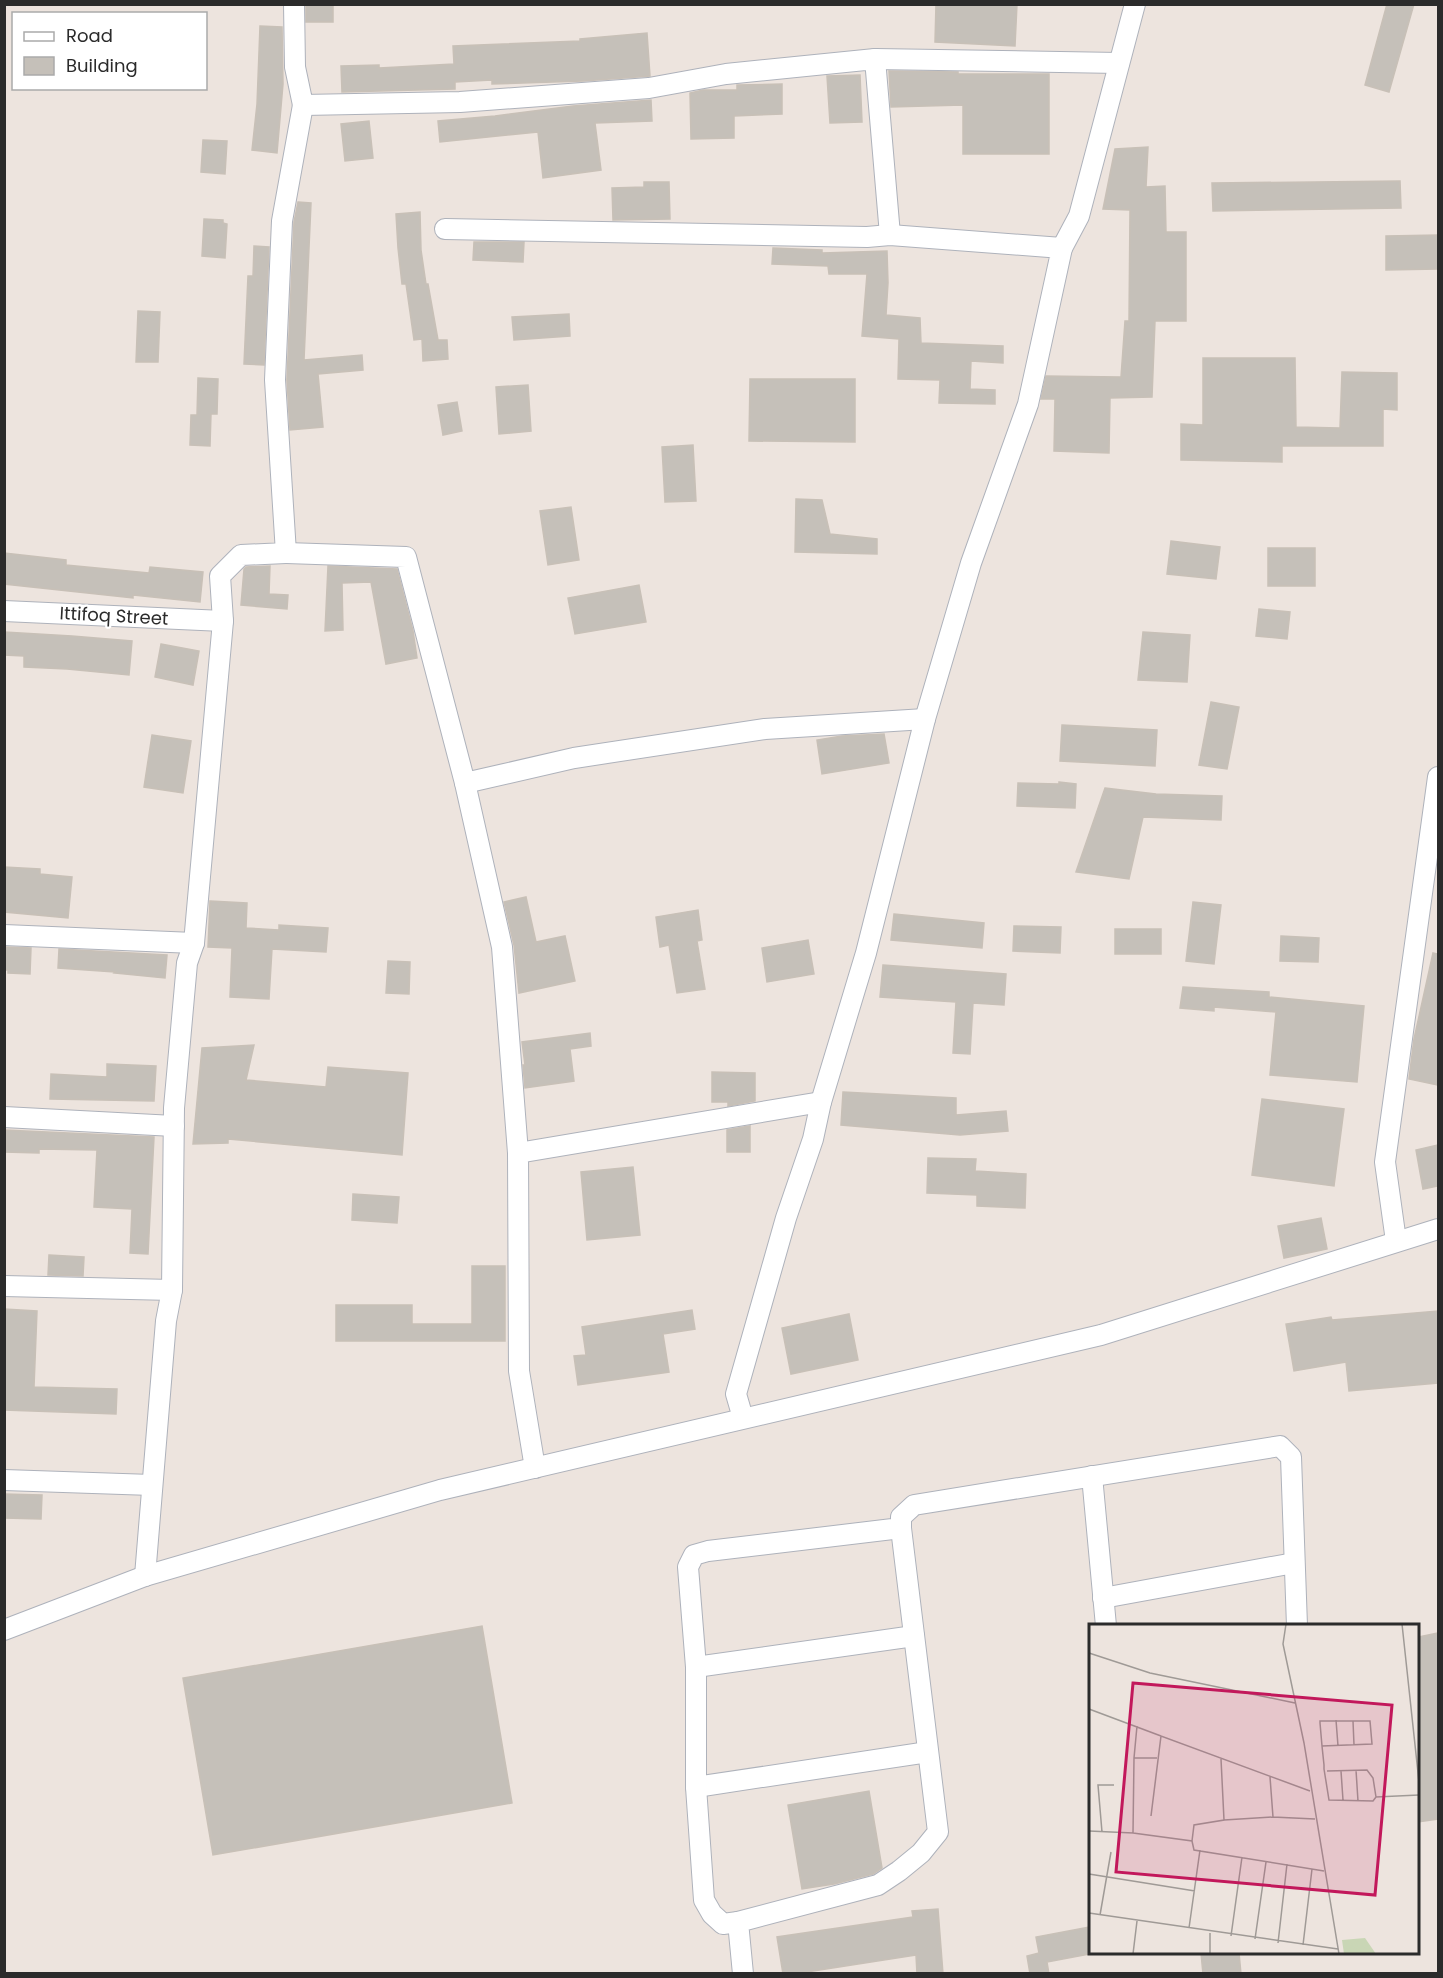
<svg xmlns="http://www.w3.org/2000/svg" width="1443" height="1978" viewBox="0 0 1443 1978" font-family="Poppins,sans-serif">
<style>
.building{fill:#c5c0b9;stroke:#c8c0b7;stroke-width:1.5}
.lines{fill:none;stroke-linecap:round;stroke-linejoin:round}
.street-casing{stroke:#aeb2bb;stroke-width:22}
.street{stroke:#fff;stroke-width:20}
.labels{text-anchor:middle;stroke-width:4.5;stroke-linejoin:round;paint-order:stroke}
.street-label{font-size:18px;fill:#2b2b2b;stroke:#fff}
.inset-road{fill:none;stroke:#9f9a96;stroke-width:1.5}
.view{fill:#c2185b;fill-opacity:0.15;stroke:#c2185b;stroke-width:3}
.inset-edge{fill:none;stroke:#2b2b2b;stroke-width:3}
</style>
<rect width="100%" height="100%" fill="#ede4de"/>
<g class="building">
<rect x="306" y="4" width="27" height="18"/>
<path d="M 936,4 L 1017,4 L 1015,46 L 935,42 Z"/>
<path d="M 1387,4 L 1414,4 L 1389,92 L 1365,85 Z"/>
<path d="M 260,26 L 282,27 L 283,84 L 277,153 L 252,150 L 257,104 Z"/>
<path d="M 647,33 L 650,76 L 583,81 L 492,84 L 492,80 L 455,82 L 455,89 L 342,92 L 341,66 L 379,65 L 379,68 L 454,64 L 453,46 L 580,41 L 580,39 Z"/>
<path d="M 889,71 L 958,72 L 958,74 L 1049,74 L 1049,154 L 963,154 L 963,105 L 891,107 Z"/>
<path d="M 860,75 L 862,122 L 830,123 L 827,76 Z"/>
<path d="M 782,84 L 782,114 L 734,116 L 734,138 L 691,139 L 690,93 L 703,90 L 737,90 L 737,85 Z"/>
<path d="M 651,100 L 652,121 L 595,123 L 601,170 L 543,178 L 538,132 L 440,142 L 438,121 L 495,116 L 573,106 Z"/>
<path d="M 369,121 L 373,158 L 345,161 L 341,124 Z"/>
<path d="M 203,140 L 227,141 L 225,174 L 201,172 Z"/>
<path d="M 1148,147 L 1146,187 L 1165,186 L 1166,232 L 1186,232 L 1186,321 L 1155,321 L 1152,397 L 1110,398 L 1109,453 L 1054,451 L 1055,399 L 1041,399 L 1046,376 L 1121,377 L 1125,321 L 1129,321 L 1130,210 L 1103,209 L 1115,149 Z"/>
<path d="M 1400,181 L 1401,208 L 1213,211 L 1212,183 Z"/>
<path d="M 644,182 L 669,182 L 670,219 L 613,220 L 612,188 L 644,187 Z"/>
<path d="M 298,202 L 311,203 L 304,360 L 362,355 L 363,370 L 318,374 L 323,427 L 290,430 L 287,380 L 294,222 Z"/>
<path d="M 420,212 L 421,250 L 426,284 L 428,284 L 438,340 L 447,340 L 448,359 L 423,361 L 422,339 L 414,340 L 406,284 L 402,284 L 398,248 L 396,214 Z"/>
<path d="M 204,219 L 223,220 L 223,223 L 227,224 L 225,258 L 202,256 Z"/>
<path d="M 1438,235 L 1438,269 L 1386,270 L 1386,236 Z"/>
<path d="M 474,242 L 524,242 L 523,262 L 473,260 Z"/>
<path d="M 254,246 L 269,247 L 264,365 L 244,364 L 248,276 L 253,276 Z"/>
<path d="M 773,248 L 822,250 L 822,253 L 887,251 L 888,283 L 886,315 L 920,318 L 921,343 L 1003,346 L 1003,363 L 971,361 L 970,389 L 995,390 L 995,404 L 939,403 L 940,380 L 898,379 L 899,339 L 862,336 L 867,274 L 829,274 L 828,266 L 772,264 Z"/>
<path d="M 138,311 L 160,312 L 158,362 L 136,362 Z"/>
<path d="M 569,314 L 570,336 L 514,340 L 512,317 Z"/>
<path d="M 1203,358 L 1295,358 L 1296,427 L 1340,428 L 1342,372 L 1397,373 L 1397,410 L 1383,409 L 1383,446 L 1282,446 L 1282,462 L 1181,460 L 1181,424 L 1203,425 Z"/>
<path d="M 198,378 L 218,379 L 217,414 L 211,414 L 210,446 L 190,445 L 191,415 L 197,415 Z"/>
<path d="M 750,379 L 855,379 L 855,442 L 749,441 Z"/>
<path d="M 528,385 L 531,431 L 499,434 L 496,387 Z"/>
<path d="M 457,402 L 462,431 L 443,435 L 438,405 Z"/>
<path d="M 693,445 L 696,501 L 665,502 L 662,447 Z"/>
<path d="M 796,499 L 822,500 L 830,534 L 877,539 L 877,554 L 795,552 Z"/>
<path d="M 571,507 L 579,560 L 548,565 L 540,511 Z"/>
<path d="M 1171,541 L 1220,547 L 1216,579 L 1167,574 Z"/>
<rect x="1268" y="548" width="47" height="38"/>
<path d="M 4,553 L 66,560 L 66,565 L 149,573 L 150,567 L 203,572 L 200,602 L 133,595 L 133,598 L 4,584 Z"/>
<path d="M 270,566 L 269,594 L 288,595 L 287,609 L 241,605 L 244,569 L 246,567 Z"/>
<path d="M 328,566 L 397,569 L 413,631 L 417,658 L 386,664 L 371,582 L 342,583 L 343,630 L 325,631 Z"/>
<path d="M 639,585 L 646,622 L 575,634 L 568,598 Z"/>
<path d="M 1259,609 L 1290,612 L 1287,639 L 1256,636 Z"/>
<path d="M 4,632 L 72,636 L 132,641 L 129,675 L 67,669 L 24,667 L 24,656 L 4,655 Z"/>
<path d="M 1143,632 L 1190,635 L 1187,682 L 1138,680 Z"/>
<path d="M 161,644 L 199,651 L 193,685 L 155,677 Z"/>
<path d="M 1211,702 L 1239,707 L 1227,769 L 1199,765 Z"/>
<path d="M 1062,725 L 1157,730 L 1155,766 L 1060,761 Z"/>
<path d="M 884,734 L 889,763 L 822,774 L 817,740 L 842,736 Z"/>
<path d="M 152,735 L 191,741 L 183,793 L 144,787 Z"/>
<path d="M 1059,782 L 1076,784 L 1075,808 L 1017,806 L 1018,783 L 1059,784 Z"/>
<path d="M 1105,788 L 1156,794 L 1222,796 L 1221,820 L 1143,817 L 1129,879 L 1076,872 Z"/>
<path d="M 4,867 L 40,869 L 40,874 L 72,877 L 68,918 L 4,912 Z"/>
<path d="M 526,897 L 536,942 L 565,936 L 575,981 L 519,993 L 514,945 L 504,902 Z"/>
<path d="M 210,901 L 247,903 L 246,928 L 279,930 L 279,925 L 328,928 L 326,952 L 272,949 L 269,999 L 230,997 L 232,948 L 208,947 Z"/>
<path d="M 1193,902 L 1221,905 L 1214,964 L 1186,961 Z"/>
<path d="M 698,910 L 702,940 L 697,941 L 705,989 L 677,993 L 669,945 L 660,947 L 656,917 Z"/>
<path d="M 894,914 L 984,923 L 982,948 L 891,940 Z"/>
<path d="M 1014,926 L 1061,927 L 1060,953 L 1013,951 Z"/>
<rect x="1115" y="929" width="46" height="25"/>
<path d="M 1281,936 L 1319,938 L 1318,962 L 1280,961 Z"/>
<path d="M 808,940 L 814,974 L 767,982 L 762,948 Z"/>
<path d="M 4,947 L 31,948 L 30,974 L 8,973 L 8,970 L 4,970 Z"/>
<path d="M 59,949 L 167,955 L 165,978 L 114,973 L 115,972 L 58,968 Z"/>
<path d="M 1433,953 L 1438,954 L 1438,1085 L 1409,1079 L 1414,1039 Z"/>
<path d="M 388,961 L 410,962 L 409,994 L 386,993 Z"/>
<path d="M 883,965 L 1006,974 L 1004,1005 L 973,1003 L 970,1054 L 953,1053 L 956,1002 L 880,997 Z"/>
<path d="M 1183,987 L 1269,992 L 1269,997 L 1364,1006 L 1357,1082 L 1270,1075 L 1276,1012 L 1214,1007 L 1214,1011 L 1180,1008 Z"/>
<path d="M 590,1033 L 591,1046 L 570,1049 L 574,1081 L 525,1088 L 523,1065 L 525,1065 L 522,1042 Z"/>
<path d="M 254,1045 L 246,1080 L 326,1087 L 328,1067 L 408,1073 L 402,1155 L 228,1139 L 228,1143 L 193,1144 L 202,1048 Z"/>
<path d="M 107,1064 L 156,1066 L 154,1101 L 50,1099 L 51,1074 L 107,1077 Z"/>
<path d="M 712,1072 L 755,1073 L 755,1101 L 728,1106 L 728,1102 L 712,1102 Z"/>
<path d="M 843,1092 L 956,1098 L 956,1115 L 1006,1111 L 1008,1131 L 960,1135 L 841,1125 Z"/>
<path d="M 1262,1099 L 1344,1109 L 1334,1186 L 1252,1175 Z"/>
<path d="M 750,1126 L 750,1152 L 727,1152 L 727,1130 Z"/>
<path d="M 4,1130 L 154,1137 L 148,1254 L 130,1253 L 132,1209 L 94,1207 L 97,1150 L 39,1149 L 39,1153 L 4,1152 Z"/>
<path d="M 1438,1145 L 1438,1186 L 1423,1189 L 1416,1150 Z"/>
<path d="M 928,1158 L 976,1159 L 975,1171 L 1026,1174 L 1025,1208 L 977,1206 L 977,1195 L 927,1193 Z"/>
<path d="M 633,1167 L 640,1235 L 587,1240 L 581,1172 Z"/>
<path d="M 353,1194 L 399,1197 L 397,1223 L 352,1220 Z"/>
<path d="M 1321,1218 L 1327,1249 L 1284,1258 L 1278,1226 Z"/>
<path d="M 49,1255 L 84,1257 L 83,1276 L 48,1275 Z"/>
<path d="M 472,1266 L 505,1266 L 505,1341 L 336,1341 L 336,1305 L 412,1305 L 412,1324 L 472,1324 Z"/>
<path d="M 4,1309 L 37,1311 L 34,1387 L 117,1389 L 116,1414 L 4,1410 Z"/>
<path d="M 692,1310 L 695,1329 L 663,1334 L 669,1372 L 578,1385 L 574,1356 L 586,1355 L 582,1327 Z"/>
<path d="M 1438,1311 L 1438,1383 L 1349,1391 L 1346,1362 L 1294,1371 L 1286,1324 L 1331,1317 L 1332,1320 Z"/>
<path d="M 849,1314 L 858,1360 L 791,1374 L 782,1328 Z"/>
<path d="M 4,1494 L 42,1495 L 41,1519 L 4,1518 Z"/>
<path d="M 482,1626 L 512,1803 L 213,1855 L 183,1678 Z"/>
<path d="M 1438,1633 L 1438,1819 L 1418,1822 L 1418,1637 Z"/>
<path d="M 869,1791 L 882,1868 L 873,1874 L 834,1884 L 802,1889 L 788,1805 Z"/>
<path d="M 938,1909 L 943,1974 L 917,1974 L 916,1955 L 794,1974 L 783,1974 L 777,1937 L 913,1917 L 912,1911 Z"/>
<path d="M 1090,1927 L 1090,1954 L 1047,1962 L 1049,1974 L 1030,1974 L 1027,1956 L 1039,1953 L 1036,1937 Z"/>
<path d="M 1201,1953 L 1239,1953 L 1241,1974 L 1203,1974 Z"/>
</g>
<g class="lines">
<g class="street-casing">
<g id="street">
<path d="M 294,4 L 295,67 L 303,105 L 460,102 L 649,88 L 726,74 L 875,59 L 890,235"/>
<path d="M 875,59 L 1119,63"/>
<path d="M 445,229 L 867,237 L 890,235 L 1062,248 L 1028,404 L 971,563 L 925,719 L 866,953 L 821,1102 L 813,1139 L 786,1218 L 736,1394 L 743,1418"/>
<path d="M 1062,248 L 1079,216 L 1135,4"/>
<path d="M 286,553 L 406,557 L 465,783 L 574,758 L 765,729 L 925,719"/>
<path d="M 4,611 L 223,621"/>
<path d="M 465,783 L 502,947 L 518,1153"/>
<path d="M 4,935 L 194,943"/>
<path d="M 4,1117 L 174,1126"/>
<path d="M 1396,1241 L 1385,1162 L 1438,777"/>
<path d="M 4,1286 L 172,1290"/>
<path d="M 535,1468 L 519,1371 L 518,1153 L 821,1102"/>
<path d="M 1092,1476 L 1106,1626"/>
<path d="M 4,1480 L 152,1485"/>
<path d="M 145,1576 L 166,1321 L 172,1290 L 174,1108 L 187,963 L 194,943 L 223,621 L 220,576 L 241,555 L 286,553 L 275,380 L 282,221 L 303,105"/>
<path d="M 1103,1598 L 1294,1563"/>
<path d="M 4,1630 L 145,1576 L 440,1490 L 1101,1335 L 1438,1229"/>
<path d="M 696,1667 L 914,1636"/>
<path d="M 696,1787 L 928,1752"/>
<path d="M 738,1922 L 723,1924 L 712,1914 L 704,1900 L 696,1787 L 696,1667 L 688,1567 L 694,1555 L 708,1551 L 901,1528 L 901,1517 L 914,1505 L 1280,1446 L 1291,1457 L 1297,1626"/>
<path d="M 743,1974 L 738,1922 L 878,1885 L 899,1871 L 921,1853 L 938,1832 L 901,1528"/>
</g>
</g>
<use href="#street" class="street"/>
</g>
<g class="labels">
<g class="street-label">
<text transform="translate(114 616) rotate(3)" y="6">Ittifoq Street</text>
</g>
</g>
<g transform="translate(1089 1624)">
<rect width="330" height="330" fill="#ede4de"/>
<path d="M 276,314 L 287,330 L 255,330 L 253,316 Z" fill="#c9d6b5"/>
<path class="inset-road" d="M 197,0 L 194,20 L 215,119 L 250,330M 313,0 L 330,158M 0,29 L 61,49 L 206,79M 0,85 L 72,112M 247,96 L 249,122M 264,97 L 265,121M 233,122 L 283,120 L 281,97 L 231,97 L 231,99 L 233,122 L 235,141 L 235,145 L 240,176 L 284,177 L 287,173M 45,134 L 48,102M 267,146 L 269,177M 238,147 L 278,146 L 284,154 L 287,173 L 330,171M 252,147 L 254,176M 181,153 L 184,193 L 226,195M 62,192 L 72,112 L 221,167M 135,196 L 184,193M 0,207 L 44,209 L 45,134 L 68,134M 13,208 L 9,161 L 25,161M 44,209 L 103,217 L 105,226 L 235,247M 103,217 L 105,201 L 135,196 L 132,135M 0,250 L 106,267M 0,289 L 249,325M 11,291 L 22,228M 100,304 L 111,226M 142,312 L 153,233M 166,315 L 177,238M 189,319 L 198,240M 214,321 L 223,245M 44,330 L 48,297M 121,330 L 121,309"/>
<path class="view" d="M 44,59 L 303,81 L 286,271 L 27,248 Z"/>
<rect width="330" height="330" class="inset-edge"/>
</g>
<rect width="1443" height="1978" fill="none" stroke="#2b2b2b" stroke-width="12"/>
<rect x="12" y="12" width="195" height="78" fill="#ffffff" stroke="#aaaaaa" stroke-width="1.5"/>
<rect x="24" y="32" width="30" height="9" fill="#ffffff" stroke="#aaaaaa" stroke-width="1.5"/>
<text x="66" y="42" font-size="18" fill="#2b2b2b">Road</text>
<rect x="24" y="57" width="30" height="18" fill="#c5c0b9" stroke="#aaaaaa" stroke-width="1.5"/>
<text x="66" y="72" font-size="18" fill="#2b2b2b">Building</text>
</svg>
